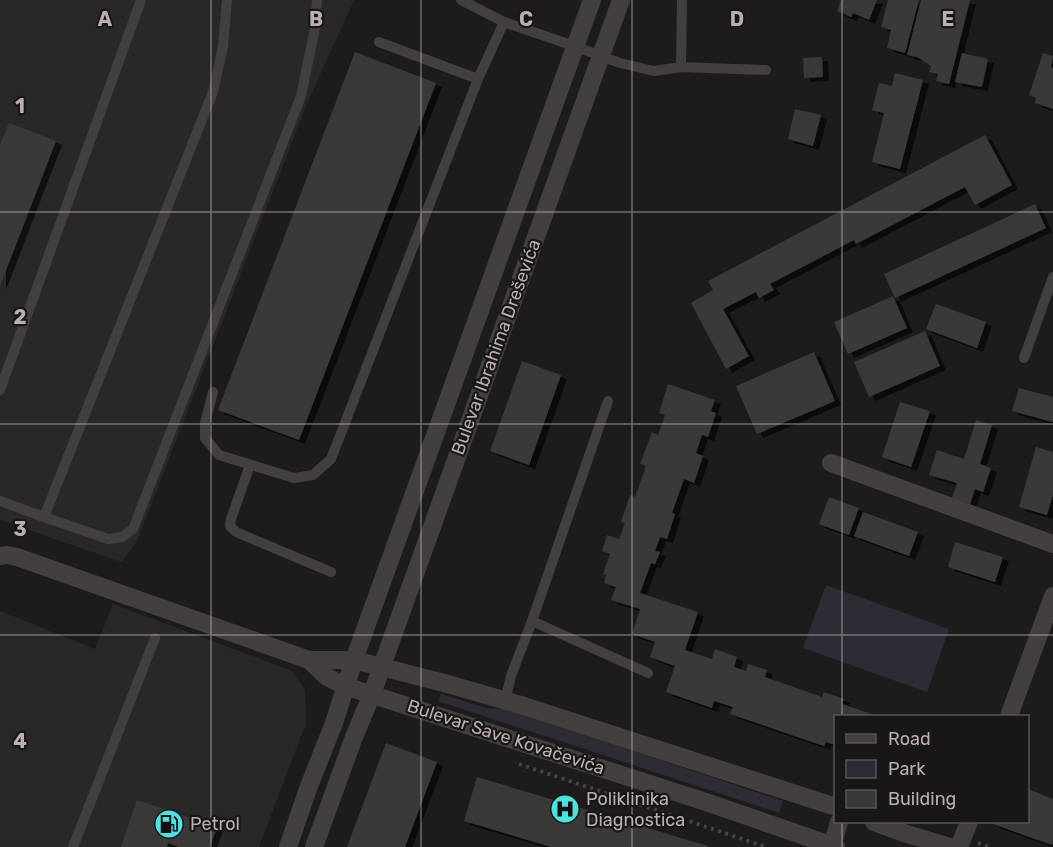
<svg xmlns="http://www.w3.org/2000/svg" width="1053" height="847" viewBox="0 0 1053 847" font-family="Rubik,sans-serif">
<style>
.built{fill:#2a2827}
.green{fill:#2f2b34}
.building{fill:#3b3938;filter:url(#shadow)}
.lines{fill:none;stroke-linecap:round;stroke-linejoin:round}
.path{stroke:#484242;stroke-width:4;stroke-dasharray:3 4.5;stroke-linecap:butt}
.service{stroke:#433f3e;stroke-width:10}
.minor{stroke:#433f3e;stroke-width:18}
.tertiary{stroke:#433f3e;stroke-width:18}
.grid{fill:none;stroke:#bbaeae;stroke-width:1.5;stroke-opacity:0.55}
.labels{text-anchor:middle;stroke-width:4.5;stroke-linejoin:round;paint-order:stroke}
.street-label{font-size:18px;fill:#bbaeae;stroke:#181616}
.poi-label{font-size:18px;fill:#bbaeae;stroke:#181616;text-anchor:start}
.grid-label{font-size:20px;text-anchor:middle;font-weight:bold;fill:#bbaeae;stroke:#181616;stroke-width:4.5;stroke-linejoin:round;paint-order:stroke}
</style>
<defs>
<filter id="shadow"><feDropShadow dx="6" dy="4" stdDeviation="0" flood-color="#0009"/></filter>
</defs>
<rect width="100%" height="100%" fill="#1d1b1b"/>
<g class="built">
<path d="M 0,0 L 354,0 L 306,106 L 137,541 L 122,562 L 0,520 Z"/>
<path d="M 113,604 L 292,671 L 305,690 L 306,723 L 259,847 L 0,847 L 0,611 L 95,649 Z"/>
</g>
<g class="green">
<path d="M 826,585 L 949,629 L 927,692 L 803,648 Z"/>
<path d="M 441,694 L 486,708 L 508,709 L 783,801 L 779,813 L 438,701 Z"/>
</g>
<g class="building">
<path d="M 841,0 L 877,0 L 869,20 L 853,13 L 851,17 L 837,11 Z"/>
<path d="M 888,0 L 919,0 L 905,53 L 887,48 L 891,30 L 881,27 Z"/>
<path d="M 921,0 L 970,0 L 949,84 L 936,81 L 938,74 L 929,72 L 931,66 L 917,57 L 907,55 Z"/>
<path d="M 355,52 L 436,83 L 299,440 L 218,410 Z"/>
<path d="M 962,53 L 988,59 L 982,87 L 955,82 Z"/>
<path d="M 1043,53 L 1053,56 L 1051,67 L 1053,68 L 1053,109 L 1035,103 L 1036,98 L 1029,95 Z"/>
<path d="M 822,57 L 823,77 L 804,78 L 803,58 Z"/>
<path d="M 895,73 L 923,80 L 900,169 L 872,162 L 884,113 L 872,110 L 879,83 L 892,86 Z"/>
<path d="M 795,109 L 821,115 L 813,146 L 788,139 Z"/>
<path d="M 9,123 L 56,141 L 0,286 L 0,145 Z"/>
<path d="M 985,135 L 1012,185 L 975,205 L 965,187 L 856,244 L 854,240 L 770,284 L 774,290 L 759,298 L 756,292 L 723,309 L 749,356 L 726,369 L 691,303 L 713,290 L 708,281 Z"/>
<path d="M 1035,204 L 1046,228 L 895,298 L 884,274 Z"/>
<path d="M 893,296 L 907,328 L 848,354 L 834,322 Z"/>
<path d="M 936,304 L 986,322 L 977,348 L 926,329 Z"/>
<path d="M 925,331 L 940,366 L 869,397 L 854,362 Z"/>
<path d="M 814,352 L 835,401 L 757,434 L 736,386 Z"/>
<path d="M 522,361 L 561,375 L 529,465 L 490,451 Z"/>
<path d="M 668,384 L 715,400 L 711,411 L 716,413 L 708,437 L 702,435 L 696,453 L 703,456 L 694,483 L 684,479 L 672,513 L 675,514 L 667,539 L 660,537 L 655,551 L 660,552 L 655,564 L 651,563 L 640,593 L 698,612 L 685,650 L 712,659 L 715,649 L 737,657 L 734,667 L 746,671 L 748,664 L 767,670 L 765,677 L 822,697 L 824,692 L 844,699 L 842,704 L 878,716 L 836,716 L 836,745 L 826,742 L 824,746 L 730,714 L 733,707 L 714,701 L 712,708 L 666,692 L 675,666 L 650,657 L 655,642 L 632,634 L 640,609 L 611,600 L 616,587 L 604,583 L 606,575 L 603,574 L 610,554 L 602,551 L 607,535 L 619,539 L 625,523 L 621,522 L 630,495 L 635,497 L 646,466 L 640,464 L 652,432 L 658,435 L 665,415 L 659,413 Z"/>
<path d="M 1019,388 L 1053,397 L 1053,422 L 1012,411 Z"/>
<path d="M 900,402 L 930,411 L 911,467 L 882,457 Z"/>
<path d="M 976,420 L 992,425 L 980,464 L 991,468 L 983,492 L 975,489 L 970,504 L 952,498 L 957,483 L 929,475 L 937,450 L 964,459 Z"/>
<path d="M 1036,447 L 1053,452 L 1053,494 L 1047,515 L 1019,507 Z"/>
<path d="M 829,497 L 859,508 L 849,535 L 819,524 Z"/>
<path d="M 863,512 L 918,532 L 909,556 L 854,536 Z"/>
<path d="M 955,542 L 1003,557 L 995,582 L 948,567 Z"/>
<path d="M 386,743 L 437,762 L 405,847 L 347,847 Z"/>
<path d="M 477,777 L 708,846 L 708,847 L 551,847 L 464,821 Z"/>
<path d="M 1028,789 L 1053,799 L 1053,841 L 1052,845 L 993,824 L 993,822 L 1028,822 Z"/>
<path d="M 137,800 L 217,827 L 210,847 L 179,847 L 168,843 L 167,847 L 121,847 Z"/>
</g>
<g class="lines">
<g class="path">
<path d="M 519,764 L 766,847"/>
<path d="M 978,843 L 989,847"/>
</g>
<g class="service">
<path d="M 461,0 L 504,22 L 574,46 L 620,63 L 654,71 L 681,67 L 766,70"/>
<path d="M 379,42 L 478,79"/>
<path d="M 681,67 L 682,0"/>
<path d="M 1024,358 L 1053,277"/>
<path d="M 0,390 L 141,0"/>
<path d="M 213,392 L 205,423 L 205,438 L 219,455 L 294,478 L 313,475 L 331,459 L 478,79 L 504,22"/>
<path d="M 250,465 L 231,519 L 230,526 L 236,532 L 331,572"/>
<path d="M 0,501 L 44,517 L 213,92 L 223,47 L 227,0"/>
<path d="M 44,517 L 108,539 L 122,537 L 133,529 L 301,96 L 315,28 L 317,0"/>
<path d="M 532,621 L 648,673"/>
<path d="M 505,701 L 511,676 L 532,621 L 608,401"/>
<path d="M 73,847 L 155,638"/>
</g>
<g class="minor">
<path d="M 831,463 L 1053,544"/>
<path d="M 0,556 L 7,555 L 17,557 L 309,660 L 354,660"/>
<path d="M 309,660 L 327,677 L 345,686"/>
<path d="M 1009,716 L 1053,596"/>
<path d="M 832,847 L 839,822"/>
<path d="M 959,847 L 969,822"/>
</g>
<g class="tertiary">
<path d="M 354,660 L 444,683 L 524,706 L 836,807"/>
<path d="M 345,686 L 706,802 L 836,847"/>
<path d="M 874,822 L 904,833 L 950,847"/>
<path d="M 288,847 L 309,786 L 334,723 L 354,660 L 592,0"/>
<path d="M 314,847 L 354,737 L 372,694 L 621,0"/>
</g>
</g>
<path class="grid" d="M 211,0 L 211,847M 421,0 L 421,847M 632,0 L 632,847M 842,0 L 842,716M 0,212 L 1053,212M 0,424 L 1053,424M 0,635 L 1053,635M 842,822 L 842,847"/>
<defs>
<g id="hospital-disc" transform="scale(1.5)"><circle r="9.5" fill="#4de2dd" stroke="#181616"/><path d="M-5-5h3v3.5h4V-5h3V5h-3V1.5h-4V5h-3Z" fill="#111"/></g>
<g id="fuel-disc" transform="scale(1.5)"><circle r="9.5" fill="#4de2dd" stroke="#181616"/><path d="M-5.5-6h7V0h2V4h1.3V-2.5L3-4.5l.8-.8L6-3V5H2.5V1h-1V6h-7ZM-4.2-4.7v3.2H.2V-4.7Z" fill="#111"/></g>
</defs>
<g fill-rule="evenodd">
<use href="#hospital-disc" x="565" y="809"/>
<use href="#fuel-disc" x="169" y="824"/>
</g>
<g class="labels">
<g class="street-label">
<text transform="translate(496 347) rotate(-70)" y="6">Bulevar Ibrahima Dreševića</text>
<text transform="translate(506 737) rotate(18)" y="6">Bulevar Save Kovačevića</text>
</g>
<g class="poi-label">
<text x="586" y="805">Poliklinika<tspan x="586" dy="21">Diagnostica</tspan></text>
<text x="190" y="830">Petrol</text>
</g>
</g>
<g class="grid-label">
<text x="105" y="26">A</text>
<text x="316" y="26">B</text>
<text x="526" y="26">C</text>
<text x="737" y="26">D</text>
<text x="948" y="26">E</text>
<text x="20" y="113">1</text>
<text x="20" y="324">2</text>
<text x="20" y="536">3</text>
<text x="20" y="748">4</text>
</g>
<rect x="834" y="715" width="195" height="108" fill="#181616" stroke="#595353" stroke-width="1.5"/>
<rect x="846" y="734" width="30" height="9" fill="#433f3e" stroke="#595353" stroke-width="1.5"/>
<text x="888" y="745" font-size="18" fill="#bbaeae">Road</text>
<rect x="846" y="760" width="30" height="18" fill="#2f2b34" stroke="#595353" stroke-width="1.5"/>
<text x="888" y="775" font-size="18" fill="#bbaeae">Park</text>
<rect x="846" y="790" width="30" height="18" fill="#3b3938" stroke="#595353" stroke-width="1.5"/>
<text x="888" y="805" font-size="18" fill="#bbaeae">Building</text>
</svg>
